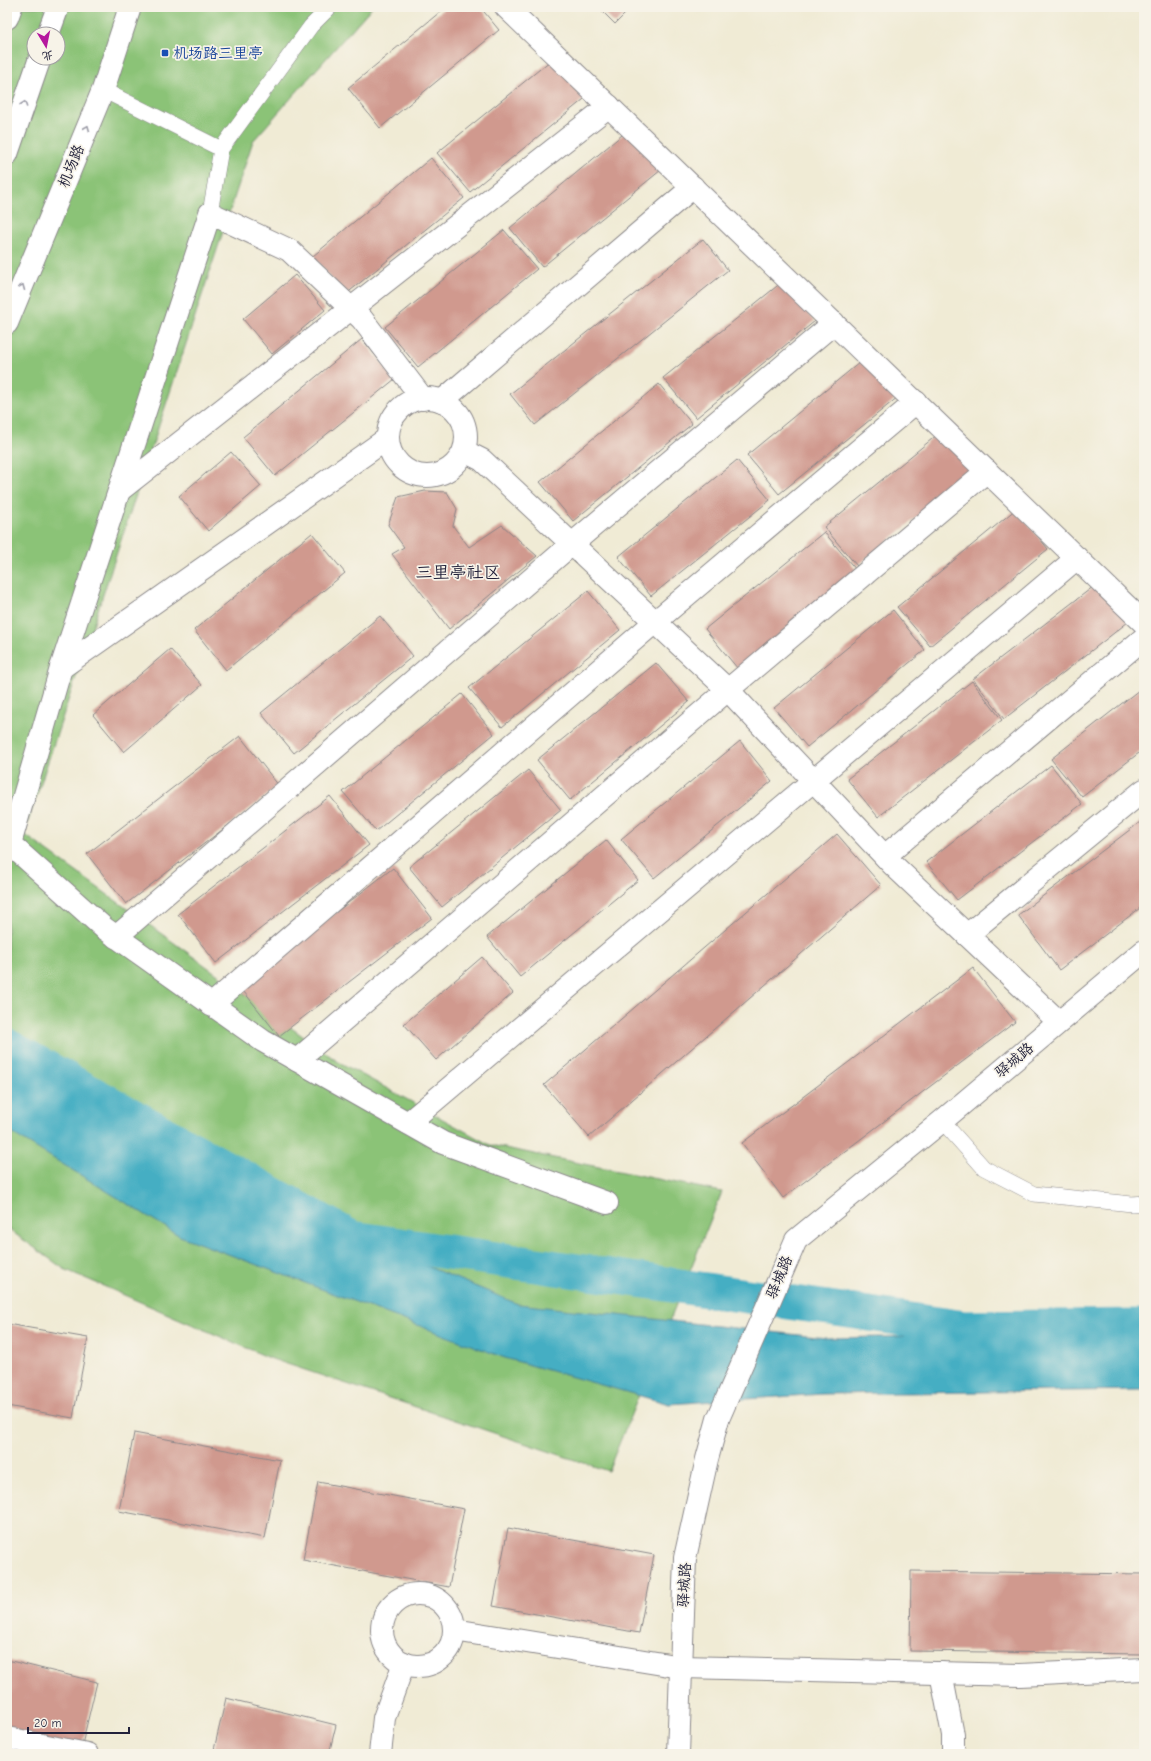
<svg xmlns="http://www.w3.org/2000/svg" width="1151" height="1761" viewBox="0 0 1151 1761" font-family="'Comic Neue','LXGW WenKai TC',sans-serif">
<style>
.green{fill:#8bc377;stroke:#567259;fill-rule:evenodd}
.water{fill:#44aec3;stroke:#33687f}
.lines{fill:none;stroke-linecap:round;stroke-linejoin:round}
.canal{stroke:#44aec3;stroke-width:35}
.building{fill:#d0998e}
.service-casing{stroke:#898688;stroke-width:16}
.minor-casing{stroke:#898688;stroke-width:24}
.tertiary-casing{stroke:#898688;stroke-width:24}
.secondary-casing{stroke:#898688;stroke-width:24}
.primary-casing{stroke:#898688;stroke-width:24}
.service{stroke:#fff;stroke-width:15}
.minor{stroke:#fff;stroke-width:22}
.tertiary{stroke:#fff;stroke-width:22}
.secondary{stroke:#fff;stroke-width:22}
.primary{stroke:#fff;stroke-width:22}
.oneway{stroke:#9c9ca7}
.transit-dot{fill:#1a4fb4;stroke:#f7f3e8;stroke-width:1.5}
.labels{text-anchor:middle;stroke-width:3.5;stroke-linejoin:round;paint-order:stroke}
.transit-label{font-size:15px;fill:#164399;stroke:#f7f3e8;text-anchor:start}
.street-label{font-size:15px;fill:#22223b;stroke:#f7f3e8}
.quarter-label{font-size:17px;fill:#22223b;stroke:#f7f3e8}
</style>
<rect width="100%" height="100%" fill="#f7f3e8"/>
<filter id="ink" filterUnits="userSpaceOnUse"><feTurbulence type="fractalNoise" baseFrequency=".025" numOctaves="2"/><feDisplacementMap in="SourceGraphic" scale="8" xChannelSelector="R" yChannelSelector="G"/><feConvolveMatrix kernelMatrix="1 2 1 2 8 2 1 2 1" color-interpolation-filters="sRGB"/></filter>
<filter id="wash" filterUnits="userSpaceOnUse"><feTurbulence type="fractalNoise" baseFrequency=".012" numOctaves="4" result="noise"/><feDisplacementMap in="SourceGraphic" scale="16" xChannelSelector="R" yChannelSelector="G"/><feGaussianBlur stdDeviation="0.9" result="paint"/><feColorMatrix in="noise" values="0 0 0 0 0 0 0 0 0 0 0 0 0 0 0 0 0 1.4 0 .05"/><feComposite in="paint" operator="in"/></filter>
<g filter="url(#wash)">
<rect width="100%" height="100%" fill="#f0ebd5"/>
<path class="green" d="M 7,7 L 372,7 L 253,141 L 24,834 L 337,1061 L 490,1145 L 722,1192 L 608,1471 L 272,1359 L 64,1269 L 7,1228 ZM 34,34 L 58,34 L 58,58 L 34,58 Z"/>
<path class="water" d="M 7,1051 L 207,1175 L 518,1304 L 826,1338 L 1144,1332 L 1144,1390 L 823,1394 L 669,1404 L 505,1358 L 180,1236 L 7,1130 Z"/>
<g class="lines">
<path class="canal" d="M 7,1046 L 352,1238 L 965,1328 L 1144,1326"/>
</g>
<g id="blocks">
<g class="building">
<path d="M 446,7 L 480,7 L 499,30 L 380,128 L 348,88 Z"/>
<path d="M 598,7 L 632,7 L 615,24 Z"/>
<path d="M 556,56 L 589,95 L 470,192 L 437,153 Z"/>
<path d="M 628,130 L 661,170 L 542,267 L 510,228 Z"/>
<path d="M 431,158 L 464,198 L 345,295 L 313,256 Z"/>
<path d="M 504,230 L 537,269 L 418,367 L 385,327 Z"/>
<path d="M 703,239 L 728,270 L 535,425 L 510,394 Z"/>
<path d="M 295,275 L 325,310 L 272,354 L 243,319 Z"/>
<path d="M 782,282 L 815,321 L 696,418 L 663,378 Z"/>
<path d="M 362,339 L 395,379 L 275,476 L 243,437 Z"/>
<path d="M 865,358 L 898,397 L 779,494 L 747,455 Z"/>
<path d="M 659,384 L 692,424 L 573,521 L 540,482 Z"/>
<path d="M 943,430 L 975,470 L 857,566 L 824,527 Z"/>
<path d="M 231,452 L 261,486 L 208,531 L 179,496 Z"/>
<path d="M 737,460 L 770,500 L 651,596 L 618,557 Z"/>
<path d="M 425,491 L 447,492 L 457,509 L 453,526 L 469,547 L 502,525 L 537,556 L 449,629 L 392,554 L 404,547 L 388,525 L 398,497 Z"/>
<path d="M 1016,509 L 1048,549 L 930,646 L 897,607 Z"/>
<path d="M 824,532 L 857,571 L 738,669 L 705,629 Z"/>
<path d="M 312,533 L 345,573 L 226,670 L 194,630 Z"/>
<path d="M 1098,583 L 1128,622 L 1004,719 L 973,679 Z"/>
<path d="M 588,591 L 620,630 L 502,727 L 469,688 Z"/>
<path d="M 893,610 L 925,650 L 807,747 L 774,708 Z"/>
<path d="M 380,616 L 413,656 L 294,753 L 261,713 Z"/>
<path d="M 170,649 L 202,685 L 124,752 L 93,715 Z"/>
<path d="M 656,663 L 689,702 L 570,800 L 537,760 Z"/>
<path d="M 972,681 L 1002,720 L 878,817 L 847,779 Z"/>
<path d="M 1144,686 L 1144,749 L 1082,797 L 1051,759 Z"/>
<path d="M 462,694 L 494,734 L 376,831 L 343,792 Z"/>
<path d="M 240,736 L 279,786 L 126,904 L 87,854 Z"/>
<path d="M 740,741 L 772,781 L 654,878 L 621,839 Z"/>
<path d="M 1051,765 L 1082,804 L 957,900 L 926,862 Z"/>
<path d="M 528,770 L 561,810 L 442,907 L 409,867 Z"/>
<path d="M 330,796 L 369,845 L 216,963 L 178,914 Z"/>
<path d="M 1144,819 L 1144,905 L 1059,970 L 1018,915 Z"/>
<path d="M 837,834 L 881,885 L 589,1137 L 544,1085 Z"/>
<path d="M 606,840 L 638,880 L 520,977 L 487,937 Z"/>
<path d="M 393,868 L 432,918 L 279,1036 L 240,987 Z"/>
<path d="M 482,957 L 513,993 L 436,1060 L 404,1024 Z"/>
<path d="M 973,968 L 1015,1022 L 783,1198 L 742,1143 Z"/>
<path d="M 7,1324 L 88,1338 L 73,1418 L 7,1406 Z"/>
<path d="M 134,1433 L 280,1460 L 265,1538 L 119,1511 Z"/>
<path d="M 318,1482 L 464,1509 L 449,1587 L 303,1560 Z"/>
<path d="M 508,1528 L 654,1555 L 639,1633 L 493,1606 Z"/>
<path d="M 911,1571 L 1144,1574 L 1144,1654 L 910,1651 Z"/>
<path d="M 7,1660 L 97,1682 L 80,1753 L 7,1735 Z"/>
<path d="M 226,1698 L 336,1725 L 329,1754 L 213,1754 Z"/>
</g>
</g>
</g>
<g filter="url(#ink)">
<use href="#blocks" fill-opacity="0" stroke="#898688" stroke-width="1"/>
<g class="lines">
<g class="service-casing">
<g id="service">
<path d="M 103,90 L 221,149"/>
<path d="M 210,213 L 221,149 L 311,26 L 330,7"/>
<path d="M 942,1121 L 984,1168 L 1034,1194 L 1132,1204 L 1144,1203"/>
</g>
</g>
<g class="minor-casing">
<g id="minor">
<path d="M 506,7 L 1144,623"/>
<circle cx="427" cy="437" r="39"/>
<path d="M 423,399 L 362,319 L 289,250 L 210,213 L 61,668 L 10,844 L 104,928 L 263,1041 L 443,1143 L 607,1203"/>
<path d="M 442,401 L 693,187"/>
<path d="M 464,451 L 482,460 L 728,690 L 892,864 L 1059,1022"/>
<path d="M 120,490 L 609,106"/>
<path d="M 61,668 L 388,438"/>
<path d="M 885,856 L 1144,638"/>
<path d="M 967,935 L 1144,790"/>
<path d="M 116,937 L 572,544 L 834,323"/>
<path d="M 211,1005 L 649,627 L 916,402"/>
<path d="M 297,1060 L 723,694 L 987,471"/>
<path d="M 408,1123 L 1077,558"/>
<circle cx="418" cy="1630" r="36"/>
<path d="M 454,1630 L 681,1667 L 1020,1675 L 1144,1669"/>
<path d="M 941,1673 L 953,1735 L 953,1754"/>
<path d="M 7,1738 L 87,1754"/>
<path d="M 380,1754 L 384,1718 L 404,1663"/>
</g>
</g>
<g class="tertiary-casing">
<path id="tertiary" d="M 678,1754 L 685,1558 L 707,1459 L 718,1419 L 796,1240 L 942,1121 L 1144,951"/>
</g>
<g class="secondary-casing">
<path id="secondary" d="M 7,323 L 103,90 L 130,7"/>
</g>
<g class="primary-casing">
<g id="primary">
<path d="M 7,18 L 11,7"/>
<path d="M 48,34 L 58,7"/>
<path d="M 7,154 L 40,58"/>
</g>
</g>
<use href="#service" class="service"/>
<use href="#minor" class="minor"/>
<use href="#tertiary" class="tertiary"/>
<use href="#secondary" class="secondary"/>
<use href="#primary" class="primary"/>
</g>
<defs><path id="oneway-chevron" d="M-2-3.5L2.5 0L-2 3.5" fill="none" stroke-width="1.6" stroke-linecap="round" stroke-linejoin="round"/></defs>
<g class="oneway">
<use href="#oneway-chevron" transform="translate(24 104) rotate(-71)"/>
<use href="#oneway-chevron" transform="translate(87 128) rotate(-68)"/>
<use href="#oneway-chevron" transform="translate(22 287) rotate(-68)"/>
</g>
</g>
<rect class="transit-dot" x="161" y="49" width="8" height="8" rx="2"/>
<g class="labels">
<g class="transit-label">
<text x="173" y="58">机场路三里亭</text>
</g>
<g class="street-label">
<text transform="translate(71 166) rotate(-68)" y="5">机场路</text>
<text transform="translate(1014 1060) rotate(-40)" y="5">驿城路</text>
<text transform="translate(779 1277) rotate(-67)" y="5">驿城路</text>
<text transform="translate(684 1585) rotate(-87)" y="5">驿城路</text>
</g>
<g class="quarter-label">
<text x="458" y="578">三里亭社区</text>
</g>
</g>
<rect width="1151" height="1761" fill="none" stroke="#f7f3e8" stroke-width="24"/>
<g transform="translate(46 46) rotate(170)"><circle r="19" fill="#f7f3e8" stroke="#a29fa3"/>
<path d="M0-3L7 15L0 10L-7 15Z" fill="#b5179e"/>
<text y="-6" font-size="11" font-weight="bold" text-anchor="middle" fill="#22223b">北</text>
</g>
<path d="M28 1727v6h101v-6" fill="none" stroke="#22223b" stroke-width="2"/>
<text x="34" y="1727" font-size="12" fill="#22223b" stroke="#f7f3e8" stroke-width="3" paint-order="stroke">20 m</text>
</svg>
